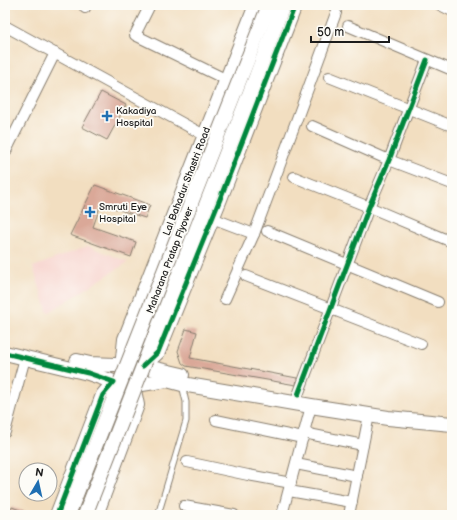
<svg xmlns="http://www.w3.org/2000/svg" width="457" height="520" viewBox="0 0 457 520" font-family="'Balsamiq Sans',sans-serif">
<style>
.built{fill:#f7d0ca}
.building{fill:#daa898}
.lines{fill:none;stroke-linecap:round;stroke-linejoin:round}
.lane-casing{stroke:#877d6e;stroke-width:7}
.street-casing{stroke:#877d6e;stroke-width:12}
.secondary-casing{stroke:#877d6e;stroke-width:16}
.lane{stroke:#fff;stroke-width:5}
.street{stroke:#fff;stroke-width:10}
.secondary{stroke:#fff;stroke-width:14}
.secondary-bridge-casing{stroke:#877d6e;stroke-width:16;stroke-linecap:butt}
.secondary-bridge{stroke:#fff;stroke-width:14}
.cycleway-casing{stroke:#fdfcf7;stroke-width:8}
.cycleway{stroke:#00873e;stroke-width:5}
.poi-dot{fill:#1f6fb2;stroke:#fdfcf7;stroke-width:1.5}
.labels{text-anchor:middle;stroke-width:3.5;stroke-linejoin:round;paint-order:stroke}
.poi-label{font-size:10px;fill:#1c1c1c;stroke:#fdfcf7;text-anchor:start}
.street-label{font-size:10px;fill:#1c1c1c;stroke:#fdfcf7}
</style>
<rect width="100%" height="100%" fill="#fdfcf7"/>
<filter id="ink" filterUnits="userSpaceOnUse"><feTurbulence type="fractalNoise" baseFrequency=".025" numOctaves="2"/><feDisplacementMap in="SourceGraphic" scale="8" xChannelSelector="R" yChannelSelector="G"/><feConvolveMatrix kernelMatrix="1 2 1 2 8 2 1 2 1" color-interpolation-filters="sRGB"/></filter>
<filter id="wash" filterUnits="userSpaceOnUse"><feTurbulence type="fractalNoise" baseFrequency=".012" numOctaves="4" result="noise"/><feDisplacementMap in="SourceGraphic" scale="16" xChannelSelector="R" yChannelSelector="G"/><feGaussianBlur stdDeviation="0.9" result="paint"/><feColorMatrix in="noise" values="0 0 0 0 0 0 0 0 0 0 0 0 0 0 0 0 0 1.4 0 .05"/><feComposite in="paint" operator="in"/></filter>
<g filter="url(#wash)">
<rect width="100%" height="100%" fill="#f2dec0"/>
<path class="built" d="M 88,246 L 128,262 L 48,313 L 33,267 Z"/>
<g id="blocks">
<g class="building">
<path d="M 101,92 L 126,105 L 107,140 L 82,127 Z"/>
<path d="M 95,185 L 150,205 L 145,218 L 101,204 L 93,227 L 136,242 L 131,257 L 70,235 Z"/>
<path d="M 186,329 L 197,332 L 190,358 L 297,378 L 296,385 L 186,366 L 182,363 L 178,351 Z"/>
<path d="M 12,507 L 33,515 L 9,515 Z"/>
</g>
</g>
</g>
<g filter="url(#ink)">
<use href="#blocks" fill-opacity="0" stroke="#877d6e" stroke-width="1"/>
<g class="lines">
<g class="lane-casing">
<path id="lane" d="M 158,515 L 186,421 L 186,402 L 182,385"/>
</g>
<g class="street-casing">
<g id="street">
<path d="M 150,5 L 135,35 L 227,80"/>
<path d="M 440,5 L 452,11"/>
<path d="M 85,8 L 86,5"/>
<path d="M 5,26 L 204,135"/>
<path d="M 348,26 L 452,70"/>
<path d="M 329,77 L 452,126"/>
<path d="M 312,126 L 389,160 L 452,184"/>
<path d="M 5,153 L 55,53"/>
<path d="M 294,177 L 369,207 L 452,242"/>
<path d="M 212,218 L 254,234"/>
<path d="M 267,231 L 438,302"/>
<path d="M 246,276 L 421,344"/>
<path d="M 225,299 L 254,234 L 278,170 L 336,13"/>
<path d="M 298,395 L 369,207 L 389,160 L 427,60"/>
<path d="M 216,420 L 303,438"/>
<path d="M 5,432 L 25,358"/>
<path d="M 304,433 L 363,445"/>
<path d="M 187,462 L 248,475 L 291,483"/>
<path d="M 296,464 L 357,476"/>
<path d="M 289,491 L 352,502"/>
<path d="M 184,506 L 234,515"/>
<path d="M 282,515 L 311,406"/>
<path d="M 349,515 L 369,415"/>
</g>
</g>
<g class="secondary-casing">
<g id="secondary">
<path d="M 5,353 L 88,373 L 114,382 L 103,395 L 57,515"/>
<path d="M 123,358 L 125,339 L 256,5"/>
<path d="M 77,361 L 90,364 L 115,365"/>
<path d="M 143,366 L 158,352 L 220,199 L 295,5"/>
<path d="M 143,366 L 182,375"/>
<path d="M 142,384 L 167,380 L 182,384 L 311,406 L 388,418 L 452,424"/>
<path d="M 96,515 L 137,405 L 134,390"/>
</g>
</g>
<use href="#lane" class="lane"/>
<use href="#street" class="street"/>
<use href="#secondary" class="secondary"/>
<g class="secondary-bridge-casing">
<g id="secondary-bridge">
<path d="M 68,515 L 269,5"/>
<path d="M 85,515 L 254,82 L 283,5"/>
</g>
</g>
<use href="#secondary-bridge" class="secondary-bridge"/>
<g class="cycleway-casing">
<g id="cycleway">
<path d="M 5,353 L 88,373 L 114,382 L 103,395 L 57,515"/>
<path d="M 143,366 L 158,352 L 220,199 L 295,5"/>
<path d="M 298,395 L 369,207 L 389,160 L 427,60"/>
</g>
</g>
<use href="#cycleway" class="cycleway"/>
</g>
</g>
<g class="poi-dot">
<path d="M105 110h4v4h4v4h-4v4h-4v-4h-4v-4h4z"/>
<path d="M88 206h4v4h4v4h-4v4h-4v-4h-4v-4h4z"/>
</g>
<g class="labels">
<g class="poi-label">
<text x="116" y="114">Kakadiya<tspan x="116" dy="12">Hospital</tspan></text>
<text x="99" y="210">Smruti Eye<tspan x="99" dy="12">Hospital</tspan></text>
</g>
<g class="street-label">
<text transform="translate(186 181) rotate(-69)" y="4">Lal Bahadur Shastri Road</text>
<text transform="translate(169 260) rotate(-69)" y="4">Maharana Pratap Flyover</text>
</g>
</g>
<rect width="457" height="520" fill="none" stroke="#fdfcf7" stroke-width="20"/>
<g transform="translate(38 482) rotate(9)"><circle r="19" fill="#fdfcf7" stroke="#a3a29f"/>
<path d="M0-3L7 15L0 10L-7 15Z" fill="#1f6fb2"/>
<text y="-6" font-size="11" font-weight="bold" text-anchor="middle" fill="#1c1c1c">N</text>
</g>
<path d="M311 36v6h78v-6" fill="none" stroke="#1c1c1c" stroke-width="2"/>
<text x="317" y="36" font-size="12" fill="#1c1c1c" stroke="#fdfcf7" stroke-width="3" paint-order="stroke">50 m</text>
</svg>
